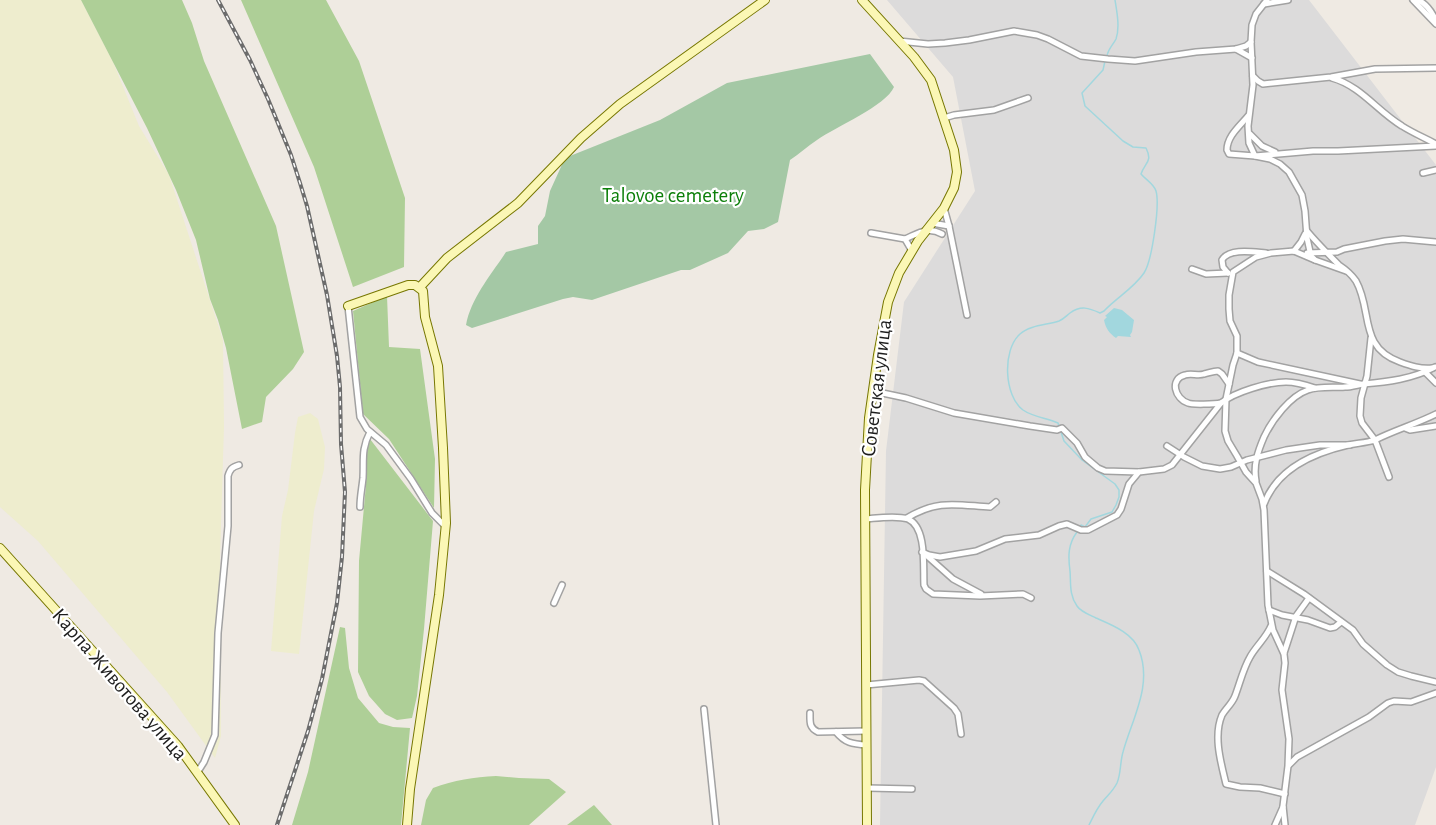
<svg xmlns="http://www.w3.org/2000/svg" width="1436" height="825" viewBox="0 0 1436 825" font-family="'Alegreya Sans',sans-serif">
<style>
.residential{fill:#dcdbdb}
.farmland{fill:#eeedce}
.forest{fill:#aecf97}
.cemetery{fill:#a4c8a5}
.water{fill:#a2d7de}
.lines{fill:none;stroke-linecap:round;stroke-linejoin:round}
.stream{stroke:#a2d7de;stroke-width:1.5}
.street-casing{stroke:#a2a2a2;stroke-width:8}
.secondary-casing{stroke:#777702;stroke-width:10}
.street{stroke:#fff;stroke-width:5}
.secondary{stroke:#fbf7b5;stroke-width:8}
.rail-casing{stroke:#6c6c6c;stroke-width:4}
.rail{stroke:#fff;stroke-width:1.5;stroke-dasharray:4.5;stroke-linecap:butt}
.labels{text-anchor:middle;stroke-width:4.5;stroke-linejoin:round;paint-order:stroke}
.park-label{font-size:21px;fill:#0c7f09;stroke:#fff}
.street-label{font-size:21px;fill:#1e1e1e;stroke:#fff}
</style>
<rect width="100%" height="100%" fill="#efeae3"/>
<path class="residential" d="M 887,0 L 1309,0 L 1436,165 L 1436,767 L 1415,825 L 880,825 L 886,451 L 904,302 L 975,191 L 953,77 Z"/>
<g class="farmland">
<path d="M 0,0 L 81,0 L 113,62 L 139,126 L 169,175 L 223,340 L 224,427 L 220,558 L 221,736 L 215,758 L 167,692 L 38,541 L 0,507 Z"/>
<path d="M 310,413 L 318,419 L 325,447 L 324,469 L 314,511 L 299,654 L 271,651 L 282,516 L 288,490 L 295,433 L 298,417 Z"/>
</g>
<g class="forest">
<path d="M 81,0 L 182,0 L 192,23 L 204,61 L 276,226 L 304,352 L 293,369 L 266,397 L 262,422 L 242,429 L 226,348 L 218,320 L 210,299 L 196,240 L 176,190 L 147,128 Z"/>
<path d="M 241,0 L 326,0 L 359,61 L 405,198 L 404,267 L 353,287 L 314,167 Z"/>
<path d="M 387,296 L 389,347 L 420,349 L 435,459 L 434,508 L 389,439 L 363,414 L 353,311 Z"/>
<path d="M 370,439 L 433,521 L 424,629 L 417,696 L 412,718 L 397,720 L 385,714 L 369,696 L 358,672 L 359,561 L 366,485 L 367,449 Z"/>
<path d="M 340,627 L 345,628 L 349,668 L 358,698 L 379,723 L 393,727 L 410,728 L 401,825 L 292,825 L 308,772 Z"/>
<path d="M 496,776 L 519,778 L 549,779 L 566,792 L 529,825 L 421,825 L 426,800 L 433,788 C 454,780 474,777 496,776 Z"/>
<path d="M 594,805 L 612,825 L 567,825 Z"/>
</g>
<path class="cemetery" d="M 870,54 L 894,87 C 886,106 835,127 817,140 C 808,146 799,154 790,160 L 778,222 L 764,229 L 748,231 L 728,253 L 690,270 L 681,270 L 592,300 L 573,297 L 563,299 L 472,328 L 466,325 C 471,298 491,275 506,252 L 538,244 L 538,226 L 545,216 L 550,191 L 565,158 L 660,120 L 727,83 Z"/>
<path class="water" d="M 1114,308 L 1122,310 L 1134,320 L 1132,332 L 1130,335 L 1131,337 L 1118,336 L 1116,338 C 1109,333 1106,329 1104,320 L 1107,317 L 1105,316 Z"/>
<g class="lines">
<g class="stream">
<path d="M 1107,56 C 1108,49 1113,45 1116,39 C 1120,28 1117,12 1115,0"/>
<path d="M 1080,528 L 1081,525 L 1085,527 L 1091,519 L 1112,512 L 1116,505 L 1119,497 L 1119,490 L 1115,484 L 1082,460 L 1064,441 L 1058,423 C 1047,418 1033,417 1023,410 C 1004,396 1002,350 1020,334 C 1030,325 1047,325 1059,321 C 1064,319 1066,316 1070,313 C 1081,305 1089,308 1100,313 L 1104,311 C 1116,298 1134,288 1144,273 C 1152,261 1160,205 1156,191 C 1154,184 1146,180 1141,174 C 1145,162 1153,162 1146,148 L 1133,147 L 1123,141 L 1085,106 L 1082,93 L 1103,70 L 1105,61"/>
<path d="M 1077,532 C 1068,544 1068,556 1070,571 C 1071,583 1069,595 1077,606 C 1081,612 1090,615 1096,618 C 1112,625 1133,633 1139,650 C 1153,685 1132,719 1123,752 C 1120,762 1121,774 1117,783 C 1113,791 1108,795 1103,801 C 1097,808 1093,817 1089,825"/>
</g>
<g class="street-casing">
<g id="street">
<path d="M 1267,0 L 1256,14 L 1252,25 L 1251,42 L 1253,85 L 1248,126 L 1249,143 L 1255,156 L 1270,159 L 1280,164 L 1289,172 L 1302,195 L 1305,211 L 1307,238 L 1311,256 L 1315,260 L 1346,271"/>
<path d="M 1413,0 L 1436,24"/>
<path d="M 1418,0 C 1427,4 1432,12 1436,21"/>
<path d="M 1264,4 L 1288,0"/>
<path d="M 899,41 L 928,44 L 945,43 L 969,40 L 1014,31 L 1037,35 L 1048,39 L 1081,56 L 1108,59 L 1135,61 L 1196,52 L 1236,49 L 1246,46 L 1251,42"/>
<path d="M 1236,49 L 1252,58"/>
<path d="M 1253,76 L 1258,81 L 1263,84 L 1331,77 L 1375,69 L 1436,68"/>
<path d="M 1332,78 C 1361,86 1377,111 1402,126 C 1413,133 1425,138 1436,144"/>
<path d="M 1248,116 C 1240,126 1227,136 1227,150 L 1229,154 L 1255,156 L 1313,151 L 1338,151 L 1436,146"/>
<path d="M 944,118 L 954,115 L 994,110 L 1028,98"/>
<path d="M 1250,134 L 1262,146 L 1275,152"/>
<path d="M 1423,173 L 1436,170"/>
<path d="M 944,208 L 949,226 L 967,315"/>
<path d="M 932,223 L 949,226"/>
<path d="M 1307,231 C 1317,243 1328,254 1339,265 C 1345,269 1352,275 1356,281 C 1373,311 1358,347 1400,362 C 1411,366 1420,369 1432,368"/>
<path d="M 871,233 L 905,239 L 912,251"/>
<path d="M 905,239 C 919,233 928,226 942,234"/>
<path d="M 1294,251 L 1301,242 L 1305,234"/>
<path d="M 1307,253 L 1337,252 L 1344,249 L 1385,241 L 1403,239 L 1436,242"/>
<path d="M 1192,269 L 1206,274 L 1228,273"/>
<path d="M 1228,273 L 1223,267 L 1222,260 C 1229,248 1253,252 1266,253"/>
<path d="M 348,306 L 360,417 L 367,429 L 386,445 L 411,479 L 432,513 L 445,526"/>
<path d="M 1371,338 L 1367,376 L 1361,398 L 1360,416 L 1362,423 L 1375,440 C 1395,430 1416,424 1436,414"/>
<path d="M 1237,353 L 1258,362 L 1360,384"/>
<path d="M 1424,371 L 1436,383"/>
<path d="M 873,391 L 906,398 L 954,413 L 1030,426 L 1057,430 L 1062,428 L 1077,443 L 1085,457 L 1098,468 L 1105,471 L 1139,472"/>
<path d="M 1221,403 C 1215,404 1192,405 1188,403 C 1175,399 1169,379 1185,375 C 1191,373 1198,376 1204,374 C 1209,373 1213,371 1218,371 L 1222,374 L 1229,384"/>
<path d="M 1405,428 L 1410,430 L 1436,426"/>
<path d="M 1167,446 L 1184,457 L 1202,466 L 1220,469 L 1231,467 L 1247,460 L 1286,450 L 1320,445 L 1350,445"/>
<path d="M 1256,481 C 1253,465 1258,451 1264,437 C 1272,420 1290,396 1308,390 C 1319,386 1333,388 1345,387 C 1351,387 1357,385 1363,384 C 1387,382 1413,379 1435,367"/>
<path d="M 1264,504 C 1277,469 1313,453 1348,445 C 1357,443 1366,443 1375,440 L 1389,477"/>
<path d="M 360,507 C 360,497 362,488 363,478 C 364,460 361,449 370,432"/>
<path d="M 907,518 C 938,499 957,505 990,507 L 996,502"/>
<path d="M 866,519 C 878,518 896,515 908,519 C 927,527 923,567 924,585 L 926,589 L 933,594 L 980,596 L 1023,594 L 1031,598"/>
<path d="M 922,552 L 929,555 L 940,557 L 976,551 L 1005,539 L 1039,535 L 1059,526 L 1067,524 L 1081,530 L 1088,530 L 1117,515 L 1121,509 L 1129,484 L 1139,472 L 1164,469 L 1172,465 L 1221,403 C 1235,392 1268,382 1286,382 C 1296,382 1306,385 1315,388"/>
<path d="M 926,555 L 953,579 L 981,594"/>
<path d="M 1267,571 L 1304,594 L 1353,630 L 1363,644 L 1387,665 L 1398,672 L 1411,676 L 1436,682"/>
<path d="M 554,603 L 562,585"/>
<path d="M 1269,610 L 1282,615 L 1308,620 L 1330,628 L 1335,627 L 1341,622"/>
<path d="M 1271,626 C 1266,638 1256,646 1250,657 C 1243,669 1240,683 1235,696 C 1232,704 1226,708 1222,715 C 1213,736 1221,763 1226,784 L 1240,787 L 1260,788 L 1285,794"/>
<path d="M 1284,653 L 1296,616 L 1309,598"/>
<path d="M 866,685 L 919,680 L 924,681 L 954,708 L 958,714 L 961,734"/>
<path d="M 704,709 L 716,825"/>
<path d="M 810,713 C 810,722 809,728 818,732 L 867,731"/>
<path d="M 836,732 C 845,743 852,744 867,745"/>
<path d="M 1289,765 L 1297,757 L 1369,717 L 1388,703 L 1394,701 L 1411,702 L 1436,693"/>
<path d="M 197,773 L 204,762 L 215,735 L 218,633 L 228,526 L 228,476 C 230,469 232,467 239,465"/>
<path d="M 867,788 L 912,789"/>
<path d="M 1275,825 L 1283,807"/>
<path d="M 1285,825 L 1283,806 L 1288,766 L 1289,739 L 1282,690 L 1285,663 L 1284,654 L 1273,630 L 1268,605 L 1264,510 L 1262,499 L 1256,483 L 1246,472 L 1237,456 L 1228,441 L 1225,431 L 1226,399 L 1233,365 L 1237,353 L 1237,336 L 1230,321 L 1229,309 L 1229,295 L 1233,272 L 1256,257 L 1271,253 L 1294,251 L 1315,260"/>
</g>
</g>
<g class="secondary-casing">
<g id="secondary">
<path d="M 862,0 L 914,57 L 931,80 L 954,150 L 957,172 L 954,188 L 944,208 L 918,241 L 899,273 L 888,302 L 878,355 L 869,418 L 865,490 L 867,825"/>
<path d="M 420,287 L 447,258 L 518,203 L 581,138 L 620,104 L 765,0"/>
<path d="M 348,306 L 408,285 L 415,285 L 423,291 L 425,317 L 438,366 L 443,448 L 446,523 L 439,595 L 410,789 L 407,825"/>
<path d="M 0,548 L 178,746 L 235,825"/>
</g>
</g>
<use href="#street" class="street"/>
<use href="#secondary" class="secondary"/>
<g class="rail-casing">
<path id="rail" d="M 218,0 L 250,60 L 268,99 L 291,155 L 300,183 L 307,206 L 327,295 L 337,356 L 340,387 L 341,444 L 345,492 L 342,557 L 337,603 L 322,679 L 308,731 L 277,825"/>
</g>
<use href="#rail" class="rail"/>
</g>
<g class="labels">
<g class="park-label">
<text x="673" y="202">Talovoe cemetery</text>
</g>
<g class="street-label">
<text transform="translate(876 388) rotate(-83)" y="7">Советская улица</text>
<text transform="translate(120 684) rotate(49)" y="7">Карпа Животова улица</text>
</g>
</g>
</svg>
